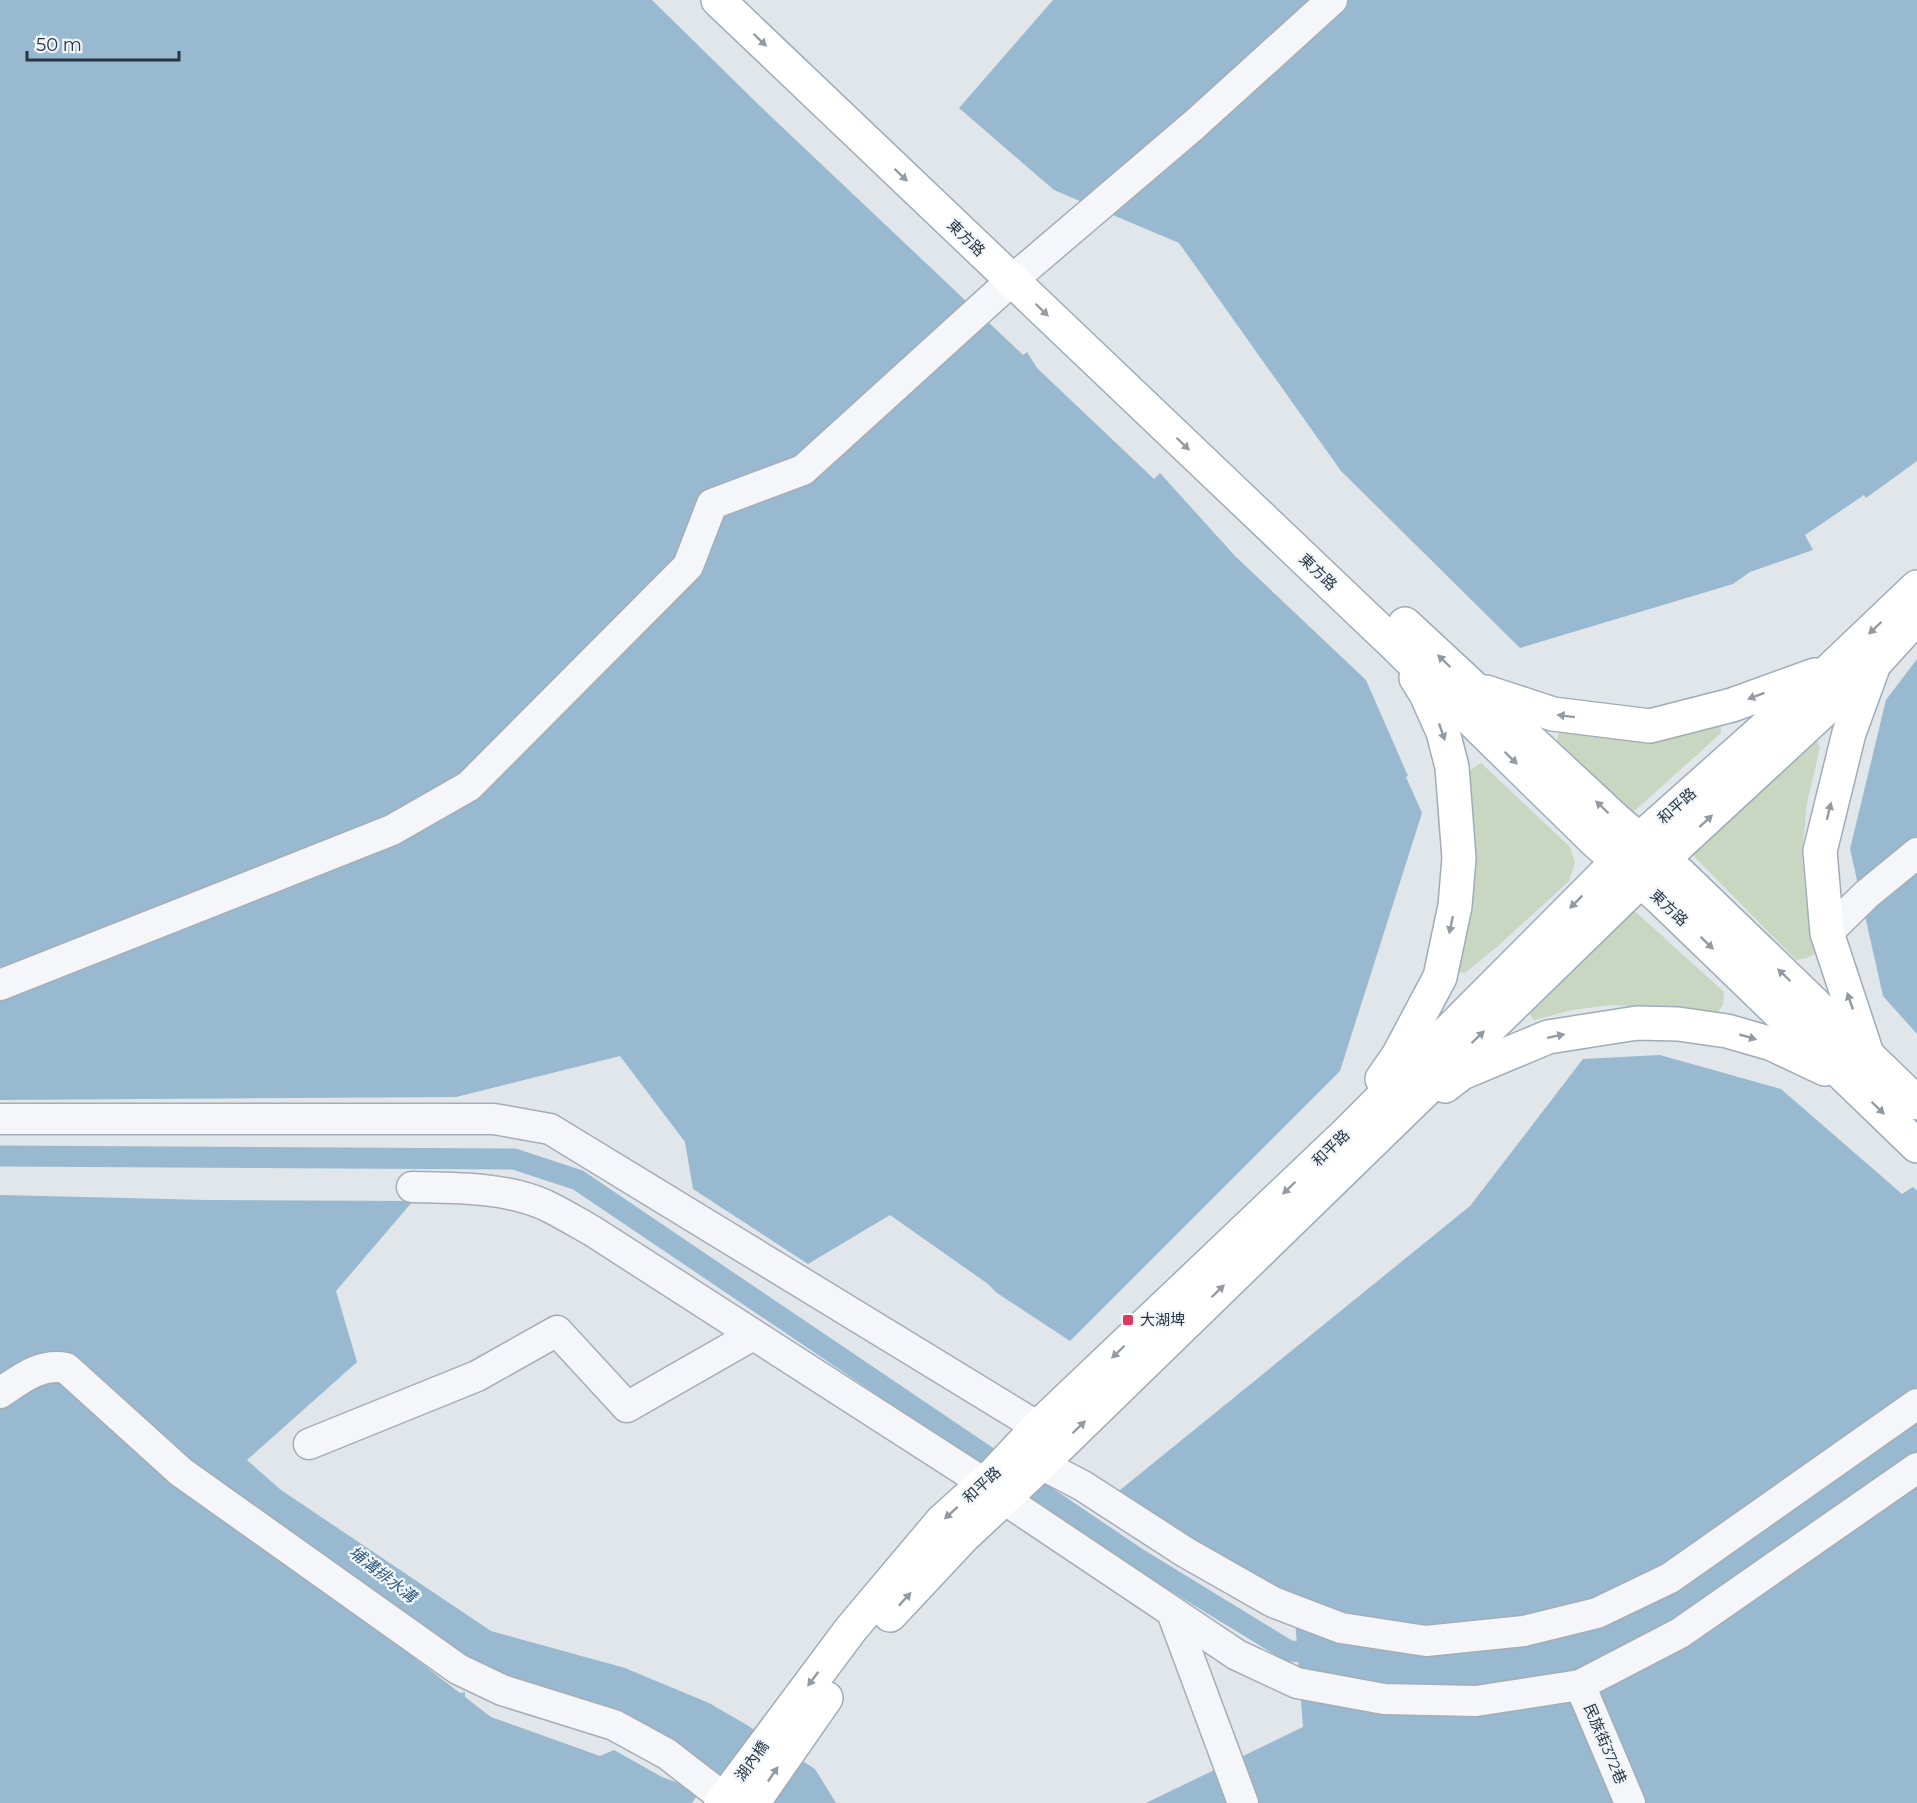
<svg xmlns="http://www.w3.org/2000/svg" width="1917" height="1803" viewBox="0 0 1917 1803" font-family="Montserrat,'Noto Sans TC',sans-serif">
<style>
.green{fill:#c9d6c1}
.water{fill:#98b9cf}
.lines{fill:none;stroke-linecap:round;stroke-linejoin:round}
.canal{stroke:#98b9cf;stroke-width:21}
.minor-casing{stroke:#a5adb6;stroke-width:33}
.major-casing{stroke:#9facb8;stroke-width:36}
.minor{stroke:#f4f6f9;stroke-width:30}
.major{stroke:#fff;stroke-width:33}
.oneway{fill:#939aa2}
.poi-dot{fill:#de3864;stroke:#f1f5f8;stroke-width:2}
.labels{text-anchor:middle;stroke-width:4.5;stroke-linejoin:round;paint-order:stroke}
.street-label{font-size:15px;fill:#273545;stroke:#f1f5f8}
.poi-label{font-size:15px;fill:#273545;stroke:#f1f5f8;text-anchor:start}
.water-label{font-size:16px;font-style:italic;fill:#2c5a7e;stroke:#f1f5f8}
</style>
<rect width="100%" height="100%" fill="#e1e6eb"/>
<g class="green">
<path d="M 1720,718 L 1721,733 L 1630,815 L 1556,746 L 1559,731 L 1640,734 Z"/>
<path d="M 1814,734 L 1820,748 L 1807,803 L 1802,856 L 1807,908 L 1818,952 L 1807,958 L 1796,960 L 1688,850 Z"/>
<path d="M 1481,763 L 1570,847 L 1575,863 L 1569,881 L 1499,945 L 1465,973 L 1454,971 L 1468,772 Z"/>
<path d="M 1628,905 L 1724,992 L 1723,1005 L 1718,1012 L 1706,1015 L 1657,1008 L 1611,1005 L 1572,1010 L 1534,1020 L 1524,1007 Z"/>
</g>
<g class="water">
<path d="M 0,0 L 652,0 L 761,107 L 1023,355 L 1027,352 L 1037,368 L 1154,479 L 1160,473 L 1235,556 L 1366,680 L 1408,776 L 1406,777 L 1422,813 L 1340,1071 L 1070,1341 L 997,1293 L 988,1284 L 890,1215 L 808,1264 L 693,1189 L 685,1142 L 620,1056 L 456,1097 L 0,1100 Z"/>
<path d="M 1053,0 L 1917,0 L 1917,461 L 1866,498 L 1864,495 L 1805,535 L 1813,550 L 1750,572 L 1733,584 L 1520,648 L 1341,471 L 1179,243 L 1054,190 L 959,108 Z"/>
<path d="M 1917,659 L 1917,1034 L 1883,996 L 1850,849 L 1886,700 Z"/>
<path d="M 1660,1055 L 1781,1089 L 1902,1194 L 1913,1187 L 1917,1191 L 1917,1803 L 1146,1803 L 1303,1727 L 1294,1605 L 1114,1495 L 1470,1206 L 1583,1059 Z"/>
<path d="M 0,1195 L 208,1200 L 413,1201 L 336,1291 L 357,1362 L 247,1460 L 281,1490 L 491,1631 L 625,1668 L 709,1703 L 747,1725 L 815,1769 L 836,1803 L 753,1803 L 474,1673 L 204,1497 L 460,1693 L 465,1692 L 465,1697 L 491,1717 L 600,1756 L 614,1750 L 662,1777 L 700,1791 L 692,1803 L 0,1803 Z"/>
</g>
<g class="lines">
<path class="canal" d="M 0,1156 L 514,1159 L 578,1180 L 1137,1558 L 1289,1651 L 1324,1653"/>
<g class="minor-casing">
<g id="minor">
<path d="M 1827,933 L 1867,894 L 1917,853"/>
<path d="M 0,985 L 392,830 L 469,786 L 688,566 L 712,504 L 803,470 L 1011,281 L 1194,125 L 1332,0"/>
<path d="M 0,1119 L 494,1119 L 550,1129 L 1038,1427 L 1041,1464 L 1083,1486 L 1185,1552 L 1273,1602 L 1341,1628 L 1426,1641 L 1524,1631 L 1597,1613 L 1670,1578 L 1917,1404"/>
<path d="M 412,1187 C 457,1188 504,1187 545,1205 C 562,1213 578,1223 594,1232 L 984,1483 L 1004,1499 L 1237,1655 L 1297,1683 L 1384,1699 L 1476,1701 L 1580,1685 L 1680,1633 L 1917,1468"/>
<path d="M 0,1393 C 21,1379 40,1363 66,1368 L 181,1472 L 458,1669 L 502,1690 L 614,1725 L 667,1754 L 724,1798"/>
<path d="M 309,1444 L 477,1376 L 557,1331 L 627,1407 L 753,1335"/>
<path d="M 1172,1612 L 1243,1803"/>
<path d="M 1580,1685 L 1630,1803"/>
</g>
</g>
<g class="major-casing">
<g id="major">
<path d="M 718,0 L 1394,644 L 1594,840 L 1659,897 L 1917,1146"/>
<path d="M 1405,624 L 1616,820 L 1681,875 L 1917,1103"/>
<path d="M 1486,692 L 1553,714 L 1650,726 L 1732,705 L 1815,675"/>
<path d="M 1866,1051 L 1827,933 L 1820,851 L 1849,733 L 1872,670"/>
<path d="M 1382,1079 L 1398,1056 L 1440,977 L 1455,906 L 1459,858 L 1452,767 L 1443,732 L 1426,694 L 1416,678"/>
<path d="M 1445,1086 L 1462,1073 L 1548,1037 L 1637,1023 L 1678,1024 L 1727,1031 L 1772,1044 L 1825,1069"/>
<path d="M 890,1615 L 964,1536 L 1041,1464 L 1662,860 L 1875,663 L 1917,617"/>
<path d="M 721,1803 L 851,1629 L 942,1521 L 994,1474 L 1038,1427 L 1347,1133 L 1639,840 L 1831,669 L 1917,587"/>
<path d="M 753,1803 L 826,1698"/>
</g>
</g>
<use href="#minor" class="minor"/>
<use href="#major" class="major"/>
</g>
<defs><path id="oneway-solid" d="M-6-.8H1V-3.2L6.5 0L1 3.2V.8H-6Z" transform="scale(1.5)"/></defs>
<g class="oneway">
<use href="#oneway-solid" transform="translate(760 40) rotate(44)"/>
<use href="#oneway-solid" transform="translate(901 175) rotate(44)"/>
<use href="#oneway-solid" transform="translate(1042 310) rotate(44)"/>
<use href="#oneway-solid" transform="translate(1183 444) rotate(44)"/>
<use href="#oneway-solid" transform="translate(1875 628) rotate(136)"/>
<use href="#oneway-solid" transform="translate(1444 661) rotate(-136)"/>
<use href="#oneway-solid" transform="translate(1756 696) rotate(159)"/>
<use href="#oneway-solid" transform="translate(1566 716) rotate(-173)"/>
<use href="#oneway-solid" transform="translate(1442 732) rotate(71)"/>
<use href="#oneway-solid" transform="translate(1511 758) rotate(44)"/>
<use href="#oneway-solid" transform="translate(1602 807) rotate(-136)"/>
<use href="#oneway-solid" transform="translate(1829 811) rotate(-76)"/>
<use href="#oneway-solid" transform="translate(1706 821) rotate(-43)"/>
<use href="#oneway-solid" transform="translate(1576 902) rotate(135)"/>
<use href="#oneway-solid" transform="translate(1451 925) rotate(102)"/>
<use href="#oneway-solid" transform="translate(1707 943) rotate(44)"/>
<use href="#oneway-solid" transform="translate(1784 975) rotate(-136)"/>
<use href="#oneway-solid" transform="translate(1850 1001) rotate(-109)"/>
<use href="#oneway-solid" transform="translate(1556 1036) rotate(-12)"/>
<use href="#oneway-solid" transform="translate(1478 1037) rotate(-44)"/>
<use href="#oneway-solid" transform="translate(1748 1037) rotate(16)"/>
<use href="#oneway-solid" transform="translate(1878 1108) rotate(44)"/>
<use href="#oneway-solid" transform="translate(1289 1188) rotate(136)"/>
<use href="#oneway-solid" transform="translate(1218 1291) rotate(-44)"/>
<use href="#oneway-solid" transform="translate(1118 1352) rotate(136)"/>
<use href="#oneway-solid" transform="translate(1079 1427) rotate(-44)"/>
<use href="#oneway-solid" transform="translate(951 1513) rotate(138)"/>
<use href="#oneway-solid" transform="translate(905 1599) rotate(-47)"/>
<use href="#oneway-solid" transform="translate(813 1679) rotate(127)"/>
<use href="#oneway-solid" transform="translate(773 1774) rotate(-56)"/>
</g>
<rect class="poi-dot" x="1122" y="1314" width="12" height="12" rx="3"/>
<g class="labels">
<g class="street-label">
<text transform="translate(966 238) rotate(44)" y="5">東方路</text>
<text transform="translate(1318 572) rotate(44)" y="5">東方路</text>
<text transform="translate(1677 806) rotate(-42)" y="5">和平路</text>
<text transform="translate(1669 908) rotate(43)" y="5">東方路</text>
<text transform="translate(1331 1148) rotate(-44)" y="5">和平路</text>
<text transform="translate(982 1485) rotate(-43)" y="5">和平路</text>
<text transform="translate(1605 1744) rotate(67)" y="5">民族街372巷</text>
<text transform="translate(752 1761) rotate(-54)" y="5">湖內橋</text>
</g>
<g class="poi-label">
<text x="1140" y="1325">大湖埤</text>
</g>
<g class="water-label">
<text transform="translate(383 1574) rotate(38)" y="6">埔溝排水溝</text>
</g>
</g>
<path d="M27 51v9h152v-9" fill="none" stroke="#273545" stroke-width="3"/>
<text x="36" y="51" font-size="18" fill="#273545" stroke="#f1f5f8" stroke-width="4.5" paint-order="stroke">50 m</text>
</svg>
